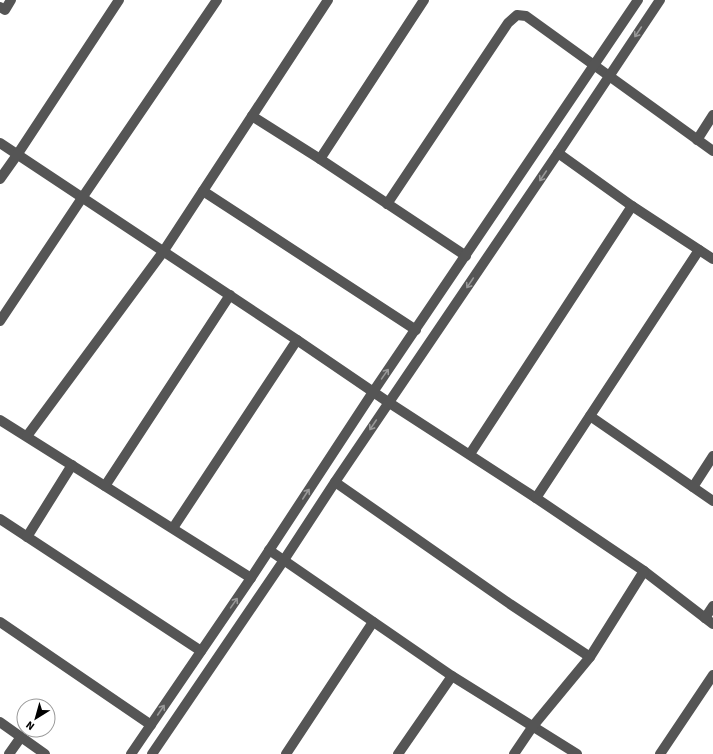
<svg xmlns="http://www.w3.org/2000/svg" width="713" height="754" viewBox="0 0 713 754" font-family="'Source Sans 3',sans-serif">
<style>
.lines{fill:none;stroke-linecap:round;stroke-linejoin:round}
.minor{stroke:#555;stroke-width:10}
.oneway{stroke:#999}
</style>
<rect width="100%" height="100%" fill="#fff"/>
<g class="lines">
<g class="minor">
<path d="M 0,7 L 5,10 L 11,0"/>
<path d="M 252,116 L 320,159 L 466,256"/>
<path d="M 697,140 L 713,115"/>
<path d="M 0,143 L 297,340 L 388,402 L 536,498 L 644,571 L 713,624"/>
<path d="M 558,153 L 632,206 L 713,259"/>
<path d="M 320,159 L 424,0"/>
<path d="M 0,179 L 17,155 L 119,0"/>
<path d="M 203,191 L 416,330"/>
<path d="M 387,204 L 508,23 L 517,15 L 526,16 L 713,151"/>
<path d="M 0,321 L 82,198 L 217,0"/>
<path d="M 590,416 L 713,501"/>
<path d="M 0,420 L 251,578"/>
<path d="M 27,436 L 163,252 L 328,0"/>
<path d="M 470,454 L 632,206"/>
<path d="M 335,482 L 510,604 L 590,657"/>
<path d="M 105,486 L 230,295"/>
<path d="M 693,487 L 713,456"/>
<path d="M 536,498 L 699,250"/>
<path d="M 0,519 L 201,651"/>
<path d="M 173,528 L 297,340"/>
<path d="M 27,537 L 72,465"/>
<path d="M 269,550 L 452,676 L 577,754"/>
<path d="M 705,618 L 713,606"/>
<path d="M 0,622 L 151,725"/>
<path d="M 0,722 L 45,754"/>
<path d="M 9,754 L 21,737"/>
<path d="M 131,754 L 251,578 L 373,392 L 638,0"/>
<path d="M 152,754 L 284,560 L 335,482 L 558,153 L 660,0"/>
<path d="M 286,754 L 373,622"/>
<path d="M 398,754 L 452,676"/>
<path d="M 514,754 L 533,726 L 590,657 L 644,571"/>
<path d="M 660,754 L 713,675"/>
</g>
</g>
<defs><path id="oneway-shaft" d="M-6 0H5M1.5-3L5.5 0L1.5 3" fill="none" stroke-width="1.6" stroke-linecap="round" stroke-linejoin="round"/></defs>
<g class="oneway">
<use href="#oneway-shaft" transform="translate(638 32) rotate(124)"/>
<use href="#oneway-shaft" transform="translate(543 176) rotate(124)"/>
<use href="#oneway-shaft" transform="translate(470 283) rotate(124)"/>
<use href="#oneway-shaft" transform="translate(385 374) rotate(-55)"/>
<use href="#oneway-shaft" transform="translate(373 425) rotate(124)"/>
<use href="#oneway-shaft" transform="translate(306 494) rotate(-57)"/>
<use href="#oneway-shaft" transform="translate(234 603) rotate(-55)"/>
<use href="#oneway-shaft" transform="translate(161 710) rotate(-56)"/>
</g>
<g transform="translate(36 718) rotate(217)"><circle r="19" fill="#ffffff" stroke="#999999"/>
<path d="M0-3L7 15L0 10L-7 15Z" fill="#000000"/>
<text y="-6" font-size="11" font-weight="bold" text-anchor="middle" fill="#000000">N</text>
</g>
</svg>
